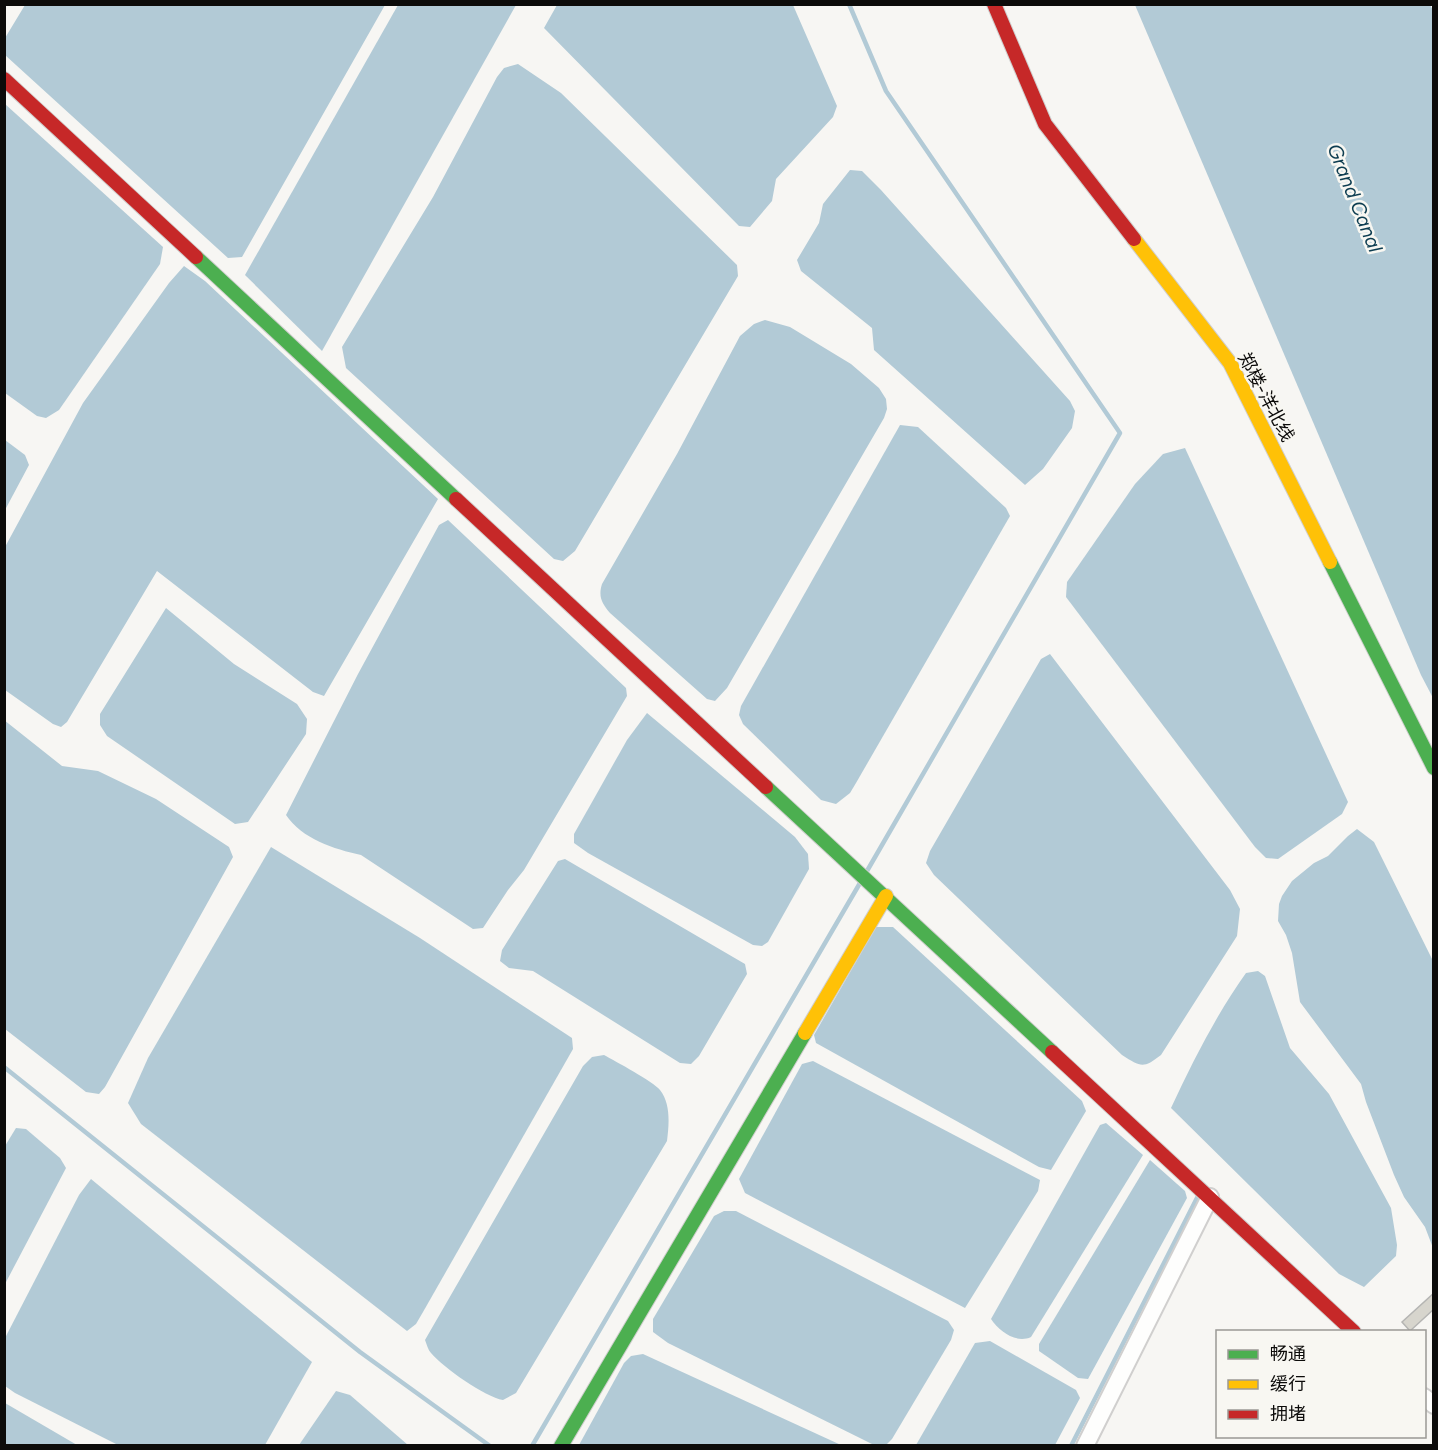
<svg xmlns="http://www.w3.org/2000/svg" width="1438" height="1450" viewBox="0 0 1438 1450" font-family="Figtree,'Noto Sans SC',sans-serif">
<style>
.water{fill:#b2cad6}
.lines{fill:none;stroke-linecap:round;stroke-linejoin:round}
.stream{stroke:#b2cad6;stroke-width:4.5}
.building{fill:#d7d5cd;stroke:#b5b5b3;stroke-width:1.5}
.street-casing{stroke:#d0cfce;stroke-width:20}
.fast-casing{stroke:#d0cfce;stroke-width:16}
.slow-casing{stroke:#d0cfce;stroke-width:16}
.jam-casing{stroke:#d0cfce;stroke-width:16}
.street{stroke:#fefefd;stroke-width:16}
.fast{stroke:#4caf50;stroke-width:14}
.slow{stroke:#ffc107;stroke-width:14}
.jam{stroke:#c62828;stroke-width:14}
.labels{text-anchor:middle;stroke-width:5;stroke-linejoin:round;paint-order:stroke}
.street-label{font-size:18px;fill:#0c0b0a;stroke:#f8f7f2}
.water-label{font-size:20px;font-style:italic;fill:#0d3d51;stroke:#f8f7f2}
</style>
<rect width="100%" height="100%" fill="#f7f6f3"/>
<g class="water">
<path d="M 25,5 L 25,4 L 385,5 L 242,257 L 228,258 L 5,55 L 5,38 Z"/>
<path d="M 398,5 L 516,5 L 322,351 L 245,275 Z"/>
<path d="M 557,5 L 793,5 L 837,106 L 833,117 L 776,179 L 772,201 L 750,227 L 739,226 L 544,28 Z"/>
<path d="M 1135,5 L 1430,5 L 1434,12 L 1433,698 L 1421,675 Z"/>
<path d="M 518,64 L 561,93 L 737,265 L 738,276 L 575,551 L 563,561 L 554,559 L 346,368 L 342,347 L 433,197 L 497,77 L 504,68 Z"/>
<path d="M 5,104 L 163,247 L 160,264 L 59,410 L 46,418 L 37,416 L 5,393 Z"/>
<path d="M 850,170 L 862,171 L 881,190 L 1070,401 L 1075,411 L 1072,428 L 1043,469 L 1025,485 L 874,350 L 872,328 L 801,271 L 797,260 L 819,223 L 823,204 Z"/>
<path d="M 184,266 L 205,281 L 438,499 L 324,696 L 313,692 L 157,571 L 67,722 L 61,727 L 53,724 L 5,690 L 5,547 L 83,403 L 169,283 Z"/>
<path d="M 765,320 L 790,327 L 851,364 L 879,388 L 886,399 L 887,409 L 884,418 L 727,688 L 715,701 L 707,699 L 610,613 C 602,603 598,597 602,584 L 677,454 L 740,336 L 754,324 Z"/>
<path d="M 900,425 L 918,427 L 1006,508 L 1010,516 L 856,783 L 850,793 L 836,804 L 821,800 L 743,724 L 739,715 L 741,706 Z"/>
<path d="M 5,440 L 25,455 L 29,465 L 5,510 Z"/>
<path d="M 1185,448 L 1348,802 L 1342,814 L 1278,859 L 1266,858 L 1255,847 L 1066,597 L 1067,582 L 1135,484 L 1163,454 Z"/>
<path d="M 448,520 L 626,688 L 627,696 L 524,870 L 508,890 L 483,928 L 473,929 L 361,855 C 334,849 302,839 286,815 L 358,674 L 439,525 Z"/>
<path d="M 166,608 L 234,664 L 297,704 L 307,719 L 306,734 L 248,822 L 235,824 L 107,736 L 100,725 L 100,714 Z"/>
<path d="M 1050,654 L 1230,890 L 1240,909 L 1237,936 L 1161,1055 C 1143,1069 1141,1067 1122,1055 L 934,875 L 926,863 L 930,851 L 1041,659 Z"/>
<path d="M 647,713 L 795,837 L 808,854 L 809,869 L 768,942 L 762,946 L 753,945 L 588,853 L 574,843 L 574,834 L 627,740 Z"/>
<path d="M 4,720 L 62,766 L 98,771 L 156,799 L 229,847 L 233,857 L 105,1087 L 99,1094 L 86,1092 L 5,1029 Z"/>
<path d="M 1357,829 L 1374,842 L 1433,961 L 1433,1248 L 1425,1227 L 1404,1197 L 1394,1175 L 1366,1102 L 1361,1084 L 1300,1002 L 1292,953 L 1286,935 L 1278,921 L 1279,904 L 1282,896 L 1292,881 L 1314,863 L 1328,856 L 1348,836 Z"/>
<path d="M 271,847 L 420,938 L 572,1038 L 573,1049 L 423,1312 L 416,1324 L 407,1331 L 141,1124 L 128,1103 L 148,1058 Z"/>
<path d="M 565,859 L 745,964 L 747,974 L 699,1056 L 691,1064 L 680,1063 L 533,971 L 509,968 L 500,961 L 502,950 L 558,861 Z"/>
<path d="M 876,927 L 893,927 L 1082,1101 L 1086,1111 L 1051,1170 L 1039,1167 L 816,1043 L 814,1035 Z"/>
<path d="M 1258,971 L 1265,976 L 1290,1048 L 1329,1094 L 1391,1208 L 1397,1245 L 1396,1256 L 1364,1287 L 1339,1274 L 1171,1108 C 1193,1061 1216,1015 1246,973 Z"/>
<path d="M 604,1055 C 615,1061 654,1082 660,1090 C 671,1104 669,1125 667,1141 L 522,1383 L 516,1393 L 503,1400 C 485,1397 444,1368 431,1353 C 428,1350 427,1345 425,1340 L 583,1066 L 592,1057 Z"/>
<path d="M 813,1061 L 1040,1180 L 1038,1191 L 965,1308 L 745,1193 L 739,1179 L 802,1064 Z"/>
<path d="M 1106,1123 L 1143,1155 L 1031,1337 C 1016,1344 999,1331 991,1319 L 1100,1125 Z"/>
<path d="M 16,1128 L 26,1129 L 60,1158 L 66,1168 L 5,1284 L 5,1146 Z"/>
<path d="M 1150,1160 L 1185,1191 L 1187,1198 L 1088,1379 L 1078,1378 L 1039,1351 L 1039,1344 Z"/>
<path d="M 91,1179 L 312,1362 L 265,1445 L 118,1445 L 15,1393 L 5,1386 L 5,1338 L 79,1195 Z"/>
<path d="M 724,1211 L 736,1211 L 948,1321 L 954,1330 L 951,1340 L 892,1439 L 886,1445 L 874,1445 L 668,1343 L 653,1332 L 653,1319 L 714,1216 Z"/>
<path d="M 990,1341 L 1076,1390 L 1080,1398 L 1055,1445 L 916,1445 L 975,1343 Z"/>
<path d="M 643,1354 L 841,1445 L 579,1445 L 624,1363 L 631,1356 Z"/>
<path d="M 336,1391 L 350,1395 L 408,1445 L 299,1445 Z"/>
<path d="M 4,1403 L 5,1403 L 77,1445 L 5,1445 Z"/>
</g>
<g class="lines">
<g class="stream">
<path d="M 849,4 L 886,91 L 1120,433 L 867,871"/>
<path d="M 4,1067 L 360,1352 L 490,1446"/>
<path d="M 532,1446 L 860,883"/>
<path d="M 1071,1446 L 1198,1196"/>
</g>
</g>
<path class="building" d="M 1434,1293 L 1434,1309 L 1410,1331 L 1402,1322 Z"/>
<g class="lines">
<g class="street-casing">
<g id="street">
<path d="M 1424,1397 L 1434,1405"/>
<path d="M 1085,1446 L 1210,1197"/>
</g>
</g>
<g class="fast-casing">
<g id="fast">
<path d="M 196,257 L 456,499"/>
<path d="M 1330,562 L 1434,768"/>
<path d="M 766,787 L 1052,1052"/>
<path d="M 561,1446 L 805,1033"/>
</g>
</g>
<g class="slow-casing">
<g id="slow">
<path d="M 1134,239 L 1230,363 L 1330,562"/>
<path d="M 805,1033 L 886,896"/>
</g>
</g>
<g class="jam-casing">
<g id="jam">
<path d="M 994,4 L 1045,124 L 1134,239"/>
<path d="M 4,79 L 196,257"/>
<path d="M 456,499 L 766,787"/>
<path d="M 1052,1052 L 1354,1332"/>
</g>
</g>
<use href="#street" class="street"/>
<use href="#fast" class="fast"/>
<use href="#slow" class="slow"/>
<use href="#jam" class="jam"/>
</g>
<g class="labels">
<g class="street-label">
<text transform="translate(1266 397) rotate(62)" y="6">郑楼-洋北线</text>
</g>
<g class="water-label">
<text transform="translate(1355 198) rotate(68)" y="7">Grand Canal</text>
</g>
</g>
<rect width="1438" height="1450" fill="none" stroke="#0c0b0a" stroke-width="12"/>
<rect x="1216" y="1330" width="210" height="108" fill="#f8f7f2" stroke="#9a9995" stroke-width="1.5"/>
<rect x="1228" y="1350" width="30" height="9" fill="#4caf50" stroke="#9a9995" stroke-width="1.5"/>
<text x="1270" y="1360" font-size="18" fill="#0c0b0a">畅通</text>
<rect x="1228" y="1380" width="30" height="9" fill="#ffc107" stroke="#9a9995" stroke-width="1.5"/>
<text x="1270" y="1390" font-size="18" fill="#0c0b0a">缓行</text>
<rect x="1228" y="1410" width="30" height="9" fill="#c62828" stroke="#9a9995" stroke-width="1.5"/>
<text x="1270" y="1420" font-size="18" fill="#0c0b0a">拥堵</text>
</svg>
